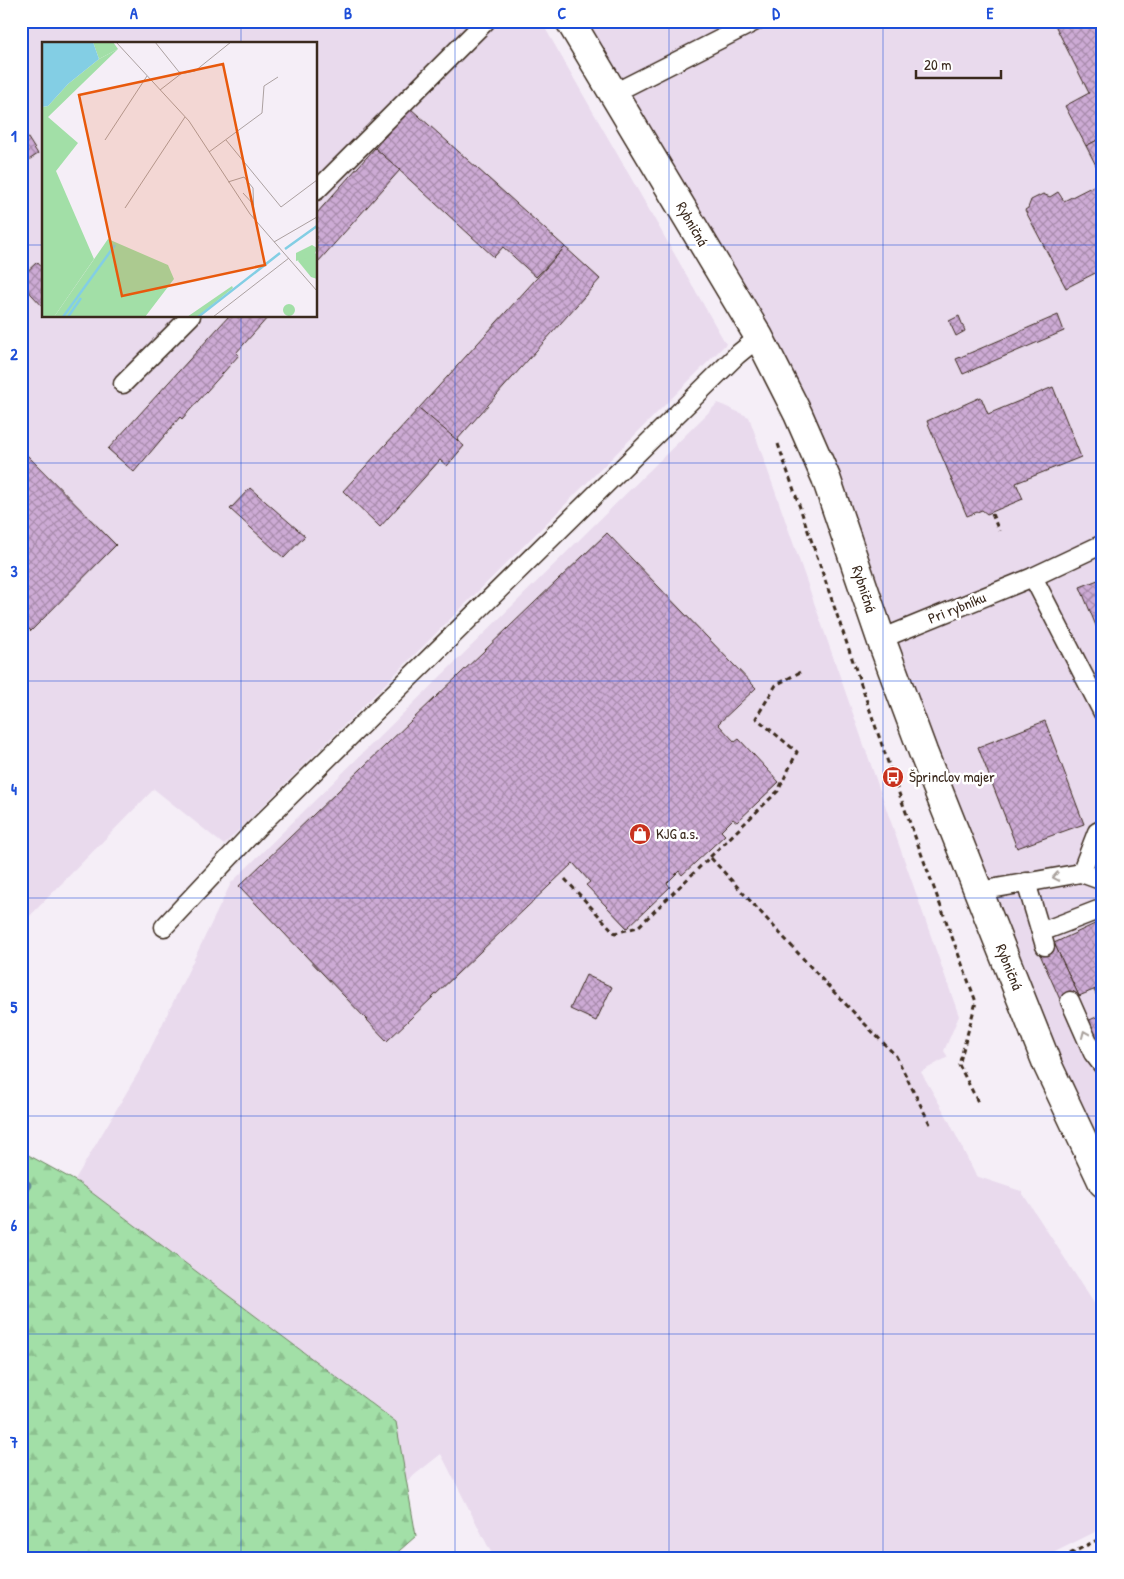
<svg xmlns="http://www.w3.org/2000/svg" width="1124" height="1579" viewBox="0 0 1124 1579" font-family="'Patrick Hand',sans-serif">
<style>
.built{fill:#e9daed;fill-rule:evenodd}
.forest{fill:url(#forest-firs);stroke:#6e8462}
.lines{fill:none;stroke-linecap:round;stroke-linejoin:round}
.stream{stroke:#668c95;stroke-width:9}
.building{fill:url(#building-cross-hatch);stroke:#3b2a1e}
.service-casing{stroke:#3b2a1e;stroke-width:21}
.secondary-casing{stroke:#3b2a1e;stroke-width:31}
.path{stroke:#3b2a1e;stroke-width:3;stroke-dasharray:5 4;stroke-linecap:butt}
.service{stroke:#fff;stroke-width:18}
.secondary{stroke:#fff;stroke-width:28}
.oneway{stroke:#a79f9a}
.grid{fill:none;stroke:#1d4ed8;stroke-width:1;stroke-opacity:0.55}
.labels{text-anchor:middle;stroke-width:5;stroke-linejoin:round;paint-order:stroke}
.street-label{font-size:15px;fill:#3b2a1e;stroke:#fff}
.poi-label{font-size:15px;fill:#3b2a1e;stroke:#fff;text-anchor:start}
.inset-river{fill:none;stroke:#83cee4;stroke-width:2.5}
.inset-road{fill:none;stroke:#aba0a0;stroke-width:1}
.view{fill:#e8590c;fill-opacity:0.15;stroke:#e8590c;stroke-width:2.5}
.inset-edge{fill:none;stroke:#3b2a1e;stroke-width:2.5}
.neatline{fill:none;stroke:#1d4ed8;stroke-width:2}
.grid-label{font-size:16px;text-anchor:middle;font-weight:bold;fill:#1d4ed8}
</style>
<defs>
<pattern id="forest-firs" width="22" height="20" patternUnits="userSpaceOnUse" patternTransform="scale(1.25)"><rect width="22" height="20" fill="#a2dfa7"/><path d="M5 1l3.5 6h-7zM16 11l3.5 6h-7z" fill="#8cc08f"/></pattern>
<pattern id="building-cross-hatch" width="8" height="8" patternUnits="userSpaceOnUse" patternTransform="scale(1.25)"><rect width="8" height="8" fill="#cdabd5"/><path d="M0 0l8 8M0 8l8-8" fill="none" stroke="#a88bac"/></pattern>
</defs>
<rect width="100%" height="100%" fill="#f5eef7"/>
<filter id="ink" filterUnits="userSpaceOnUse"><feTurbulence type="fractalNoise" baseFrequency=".02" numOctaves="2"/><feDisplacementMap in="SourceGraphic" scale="10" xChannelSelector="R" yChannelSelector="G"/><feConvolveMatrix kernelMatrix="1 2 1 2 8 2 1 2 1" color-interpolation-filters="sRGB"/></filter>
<g filter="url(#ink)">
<g class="built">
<path d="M 21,21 L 541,21 L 726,344 L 224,845 L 154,789 L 21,925 ZM 44,44 L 316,44 L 316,316 L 44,316 Z"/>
<path d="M 570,21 L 1103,21 L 1103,1183 L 826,478 Z"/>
<path d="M 718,403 L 749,417 L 959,1016 L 944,1051 L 948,1057 L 921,1072 L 947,1117 L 976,1176 L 1021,1191 L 1103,1317 L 1103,1528 L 1043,1558 L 494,1558 L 441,1454 L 389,1495 L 67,1193 L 141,1068 L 231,883 Z"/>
</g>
<path class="forest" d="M 21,1151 L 79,1183 L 396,1422 L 416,1536 L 391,1558 L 21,1558 Z"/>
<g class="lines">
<path class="stream" d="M 21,1191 L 27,1185"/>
</g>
<g class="building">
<path d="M 1053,21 L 1103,21 L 1103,137 L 1086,146 L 1065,106 L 1089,93 Z"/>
<path d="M 410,108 L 565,247 L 536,277 L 503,247 L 494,257 L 375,148 Z"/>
<path d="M 21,127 L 38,154 L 21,165 Z"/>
<path d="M 1103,137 L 1103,179 L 1086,146 Z"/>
<path d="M 375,148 L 400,170 L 318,262 L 316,260 L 316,214 Z"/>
<path d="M 1103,181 L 1103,269 L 1066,288 L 1025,210 L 1028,208 L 1031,200 L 1043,194 L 1050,197 L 1058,192 L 1064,201 Z"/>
<path d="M 565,247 L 600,279 L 456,441 L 419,408 Z"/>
<path d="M 37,262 L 44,270 L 44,308 L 21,283 L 21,277 Z"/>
<path d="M 1058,315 L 1064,331 L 963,374 L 956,359 Z"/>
<path d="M 229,316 L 269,316 L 236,353 L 239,355 L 182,419 L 180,417 L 134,472 L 108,449 Z"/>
<path d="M 959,316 L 965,331 L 956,336 L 949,321 Z"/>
<path d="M 1053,387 L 1081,457 L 1016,483 L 1023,499 L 987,514 L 982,510 L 967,516 L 927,421 L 981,397 L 988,414 Z"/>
<path d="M 419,408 L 464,446 L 447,466 L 440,460 L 380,527 L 343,491 Z"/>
<path d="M 21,449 L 116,545 L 31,631 L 21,621 Z"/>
<path d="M 250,488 L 305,536 L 284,558 L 230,509 Z"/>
<path d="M 607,533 L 756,688 L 718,724 L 735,742 L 739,739 L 779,782 L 737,822 L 733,819 L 721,831 L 725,835 L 682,875 L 679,871 L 667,883 L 670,887 L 627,928 L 586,885 L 590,882 L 573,863 L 387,1041 L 239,886 Z"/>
<path d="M 1103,578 L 1103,632 L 1099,633 L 1080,587 Z"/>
<path d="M 1045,721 L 1084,824 L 1017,848 L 978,747 Z"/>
<path d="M 1099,922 L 1103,930 L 1103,986 L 1079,996 L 1054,943 Z"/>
<path d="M 1054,943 L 1079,996 L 1062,1004 L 1038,950 Z"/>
<path d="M 586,975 L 612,987 L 596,1021 L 570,1009 Z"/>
<path d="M 1103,986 L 1103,1009 L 1094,990 Z"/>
<path d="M 1103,1014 L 1103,1060 L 1083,1023 Z"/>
</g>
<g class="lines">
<g class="service-casing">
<g id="service">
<path d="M 614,93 L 756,21"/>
<path d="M 316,191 L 486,21"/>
<path d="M 123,384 L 191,316"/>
<path d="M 1033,577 L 1103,713"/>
<path d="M 881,639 L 1033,577 L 1103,544"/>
<path d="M 1081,873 L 1097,832 L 1103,829"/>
<path d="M 1026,882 L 1045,946"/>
<path d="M 979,891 L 1081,873 L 1103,881"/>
<path d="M 164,927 L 256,829 L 737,355 L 759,337"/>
<path d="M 1041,932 L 1103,908"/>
<path d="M 1070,1001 L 1093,1053 L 1103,1066"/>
</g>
</g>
<g class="secondary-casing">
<path id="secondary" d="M 570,21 L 759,337 L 798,414 L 826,478 L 881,639 L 923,752 L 1048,1066 L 1103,1183"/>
</g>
<g class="path">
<path d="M 778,444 L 893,777 L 976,1002 L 959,1065 L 978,1102"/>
<path d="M 992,514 L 999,531"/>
<path d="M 711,858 L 830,988 L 896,1056 L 931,1126"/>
<path d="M 565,879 L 615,933 L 638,927 L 778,791 L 797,752 L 756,718 L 776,685 L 802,671"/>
<path d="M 1062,1558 L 1103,1537"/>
</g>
<use href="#service" class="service"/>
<use href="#secondary" class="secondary"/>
</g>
<defs><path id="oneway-chevron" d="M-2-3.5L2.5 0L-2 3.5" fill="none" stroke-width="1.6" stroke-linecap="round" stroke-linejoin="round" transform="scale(1.25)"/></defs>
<g class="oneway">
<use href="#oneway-chevron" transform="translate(1056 877) rotate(170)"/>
<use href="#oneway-chevron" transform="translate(1085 1034) rotate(-113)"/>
</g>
</g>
<path class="grid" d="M 241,21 L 241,44M 455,21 L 455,1558M 669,21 L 669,1558M 883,21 L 883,1558M 21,245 L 44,245M 316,245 L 1103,245M 241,316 L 241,1558M 21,463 L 1103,463M 21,681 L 1103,681M 21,898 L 1103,898M 21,1116 L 1103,1116M 21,1334 L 1103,1334"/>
<defs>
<g id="bus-disc" transform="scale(1.125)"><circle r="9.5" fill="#c8321e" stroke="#fff"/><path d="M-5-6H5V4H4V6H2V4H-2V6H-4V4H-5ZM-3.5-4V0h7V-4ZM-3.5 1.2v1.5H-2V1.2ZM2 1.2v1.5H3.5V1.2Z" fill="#fff"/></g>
<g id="shop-disc" transform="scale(1.125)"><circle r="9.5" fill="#c8321e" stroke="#fff"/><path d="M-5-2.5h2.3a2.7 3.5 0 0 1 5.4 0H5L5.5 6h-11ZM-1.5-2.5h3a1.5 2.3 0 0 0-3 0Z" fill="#fff"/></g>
</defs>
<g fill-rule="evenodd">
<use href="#bus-disc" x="893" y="777"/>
<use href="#shop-disc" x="640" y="834"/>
</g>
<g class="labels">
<g class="street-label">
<text transform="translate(692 224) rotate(60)" y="5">Rybničná</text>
<text transform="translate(864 589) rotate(72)" y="5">Rybničná</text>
<text transform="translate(957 608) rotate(-22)" y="5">Pri rybníku</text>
<text transform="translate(1009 967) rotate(68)" y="5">Rybničná</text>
</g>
<g class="poi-label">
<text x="909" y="782">Šprinclov majer</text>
<text x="656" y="839">KJG a.s.</text>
</g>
</g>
<g transform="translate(42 42)">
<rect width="275" height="275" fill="#f5eef7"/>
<path d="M 76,7 L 6,75 L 36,101 L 14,129 L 52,217 L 12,275 L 0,275 L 0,65 L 6,64 L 26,42 L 57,17 ZM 275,211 L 275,237 L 269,235 L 256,219 L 259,215 ZM241 268a6 6 0 1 1 12 0a6 6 0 1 1-12 0Z" fill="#a2dfa7"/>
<path d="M 51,0 L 71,0 L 76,7 L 57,17 ZM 66,197 L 126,223 L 132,237 L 103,275 L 12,275 ZM 270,203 L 275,206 L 272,214 L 254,219 L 254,211 ZM 190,244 L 191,246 L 155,275 L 145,275 Z" fill="#a2dfa7"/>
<path d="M 0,0 L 51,0 L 57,17 L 26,42 L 6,64 L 0,65 Z" fill="#83cee4"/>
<path class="inset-river" d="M 243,207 L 275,184M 21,275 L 73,203M 26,275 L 39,256M 156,275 L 238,211"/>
<path class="inset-road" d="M 74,0 L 147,79 L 208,172 L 275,249M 113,0 L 137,30 L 143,31 L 153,29 L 189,0M 118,48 L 140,31M 63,98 L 105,34M 184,98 L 239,165 L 275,138M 167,110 L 220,71 L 222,44 L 236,35M 186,140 L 202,135 L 211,146 L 212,177M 201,151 L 212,163M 83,166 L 143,75M 232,200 L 275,175M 171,275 L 247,216"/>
<path class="view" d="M 181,22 L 223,223 L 80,254 L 37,53 Z"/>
<rect width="275" height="275" class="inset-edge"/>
</g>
<rect width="1124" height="1579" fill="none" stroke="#fff" stroke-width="55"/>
<path d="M916 70v8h85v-8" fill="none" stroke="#3b2a1e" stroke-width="2.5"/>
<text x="924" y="70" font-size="15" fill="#3b2a1e" stroke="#ffffff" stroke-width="4" paint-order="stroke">20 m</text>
<rect x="28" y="28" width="1068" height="1524" class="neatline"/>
<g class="grid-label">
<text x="134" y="19">A</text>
<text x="348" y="19">B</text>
<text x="562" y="19">C</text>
<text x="776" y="19">D</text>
<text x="990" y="19">E</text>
<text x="14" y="142">1</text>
<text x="14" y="360">2</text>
<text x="14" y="577">3</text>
<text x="14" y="795">4</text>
<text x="14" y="1013">5</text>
<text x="14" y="1231">6</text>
<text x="14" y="1448">7</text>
</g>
</svg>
